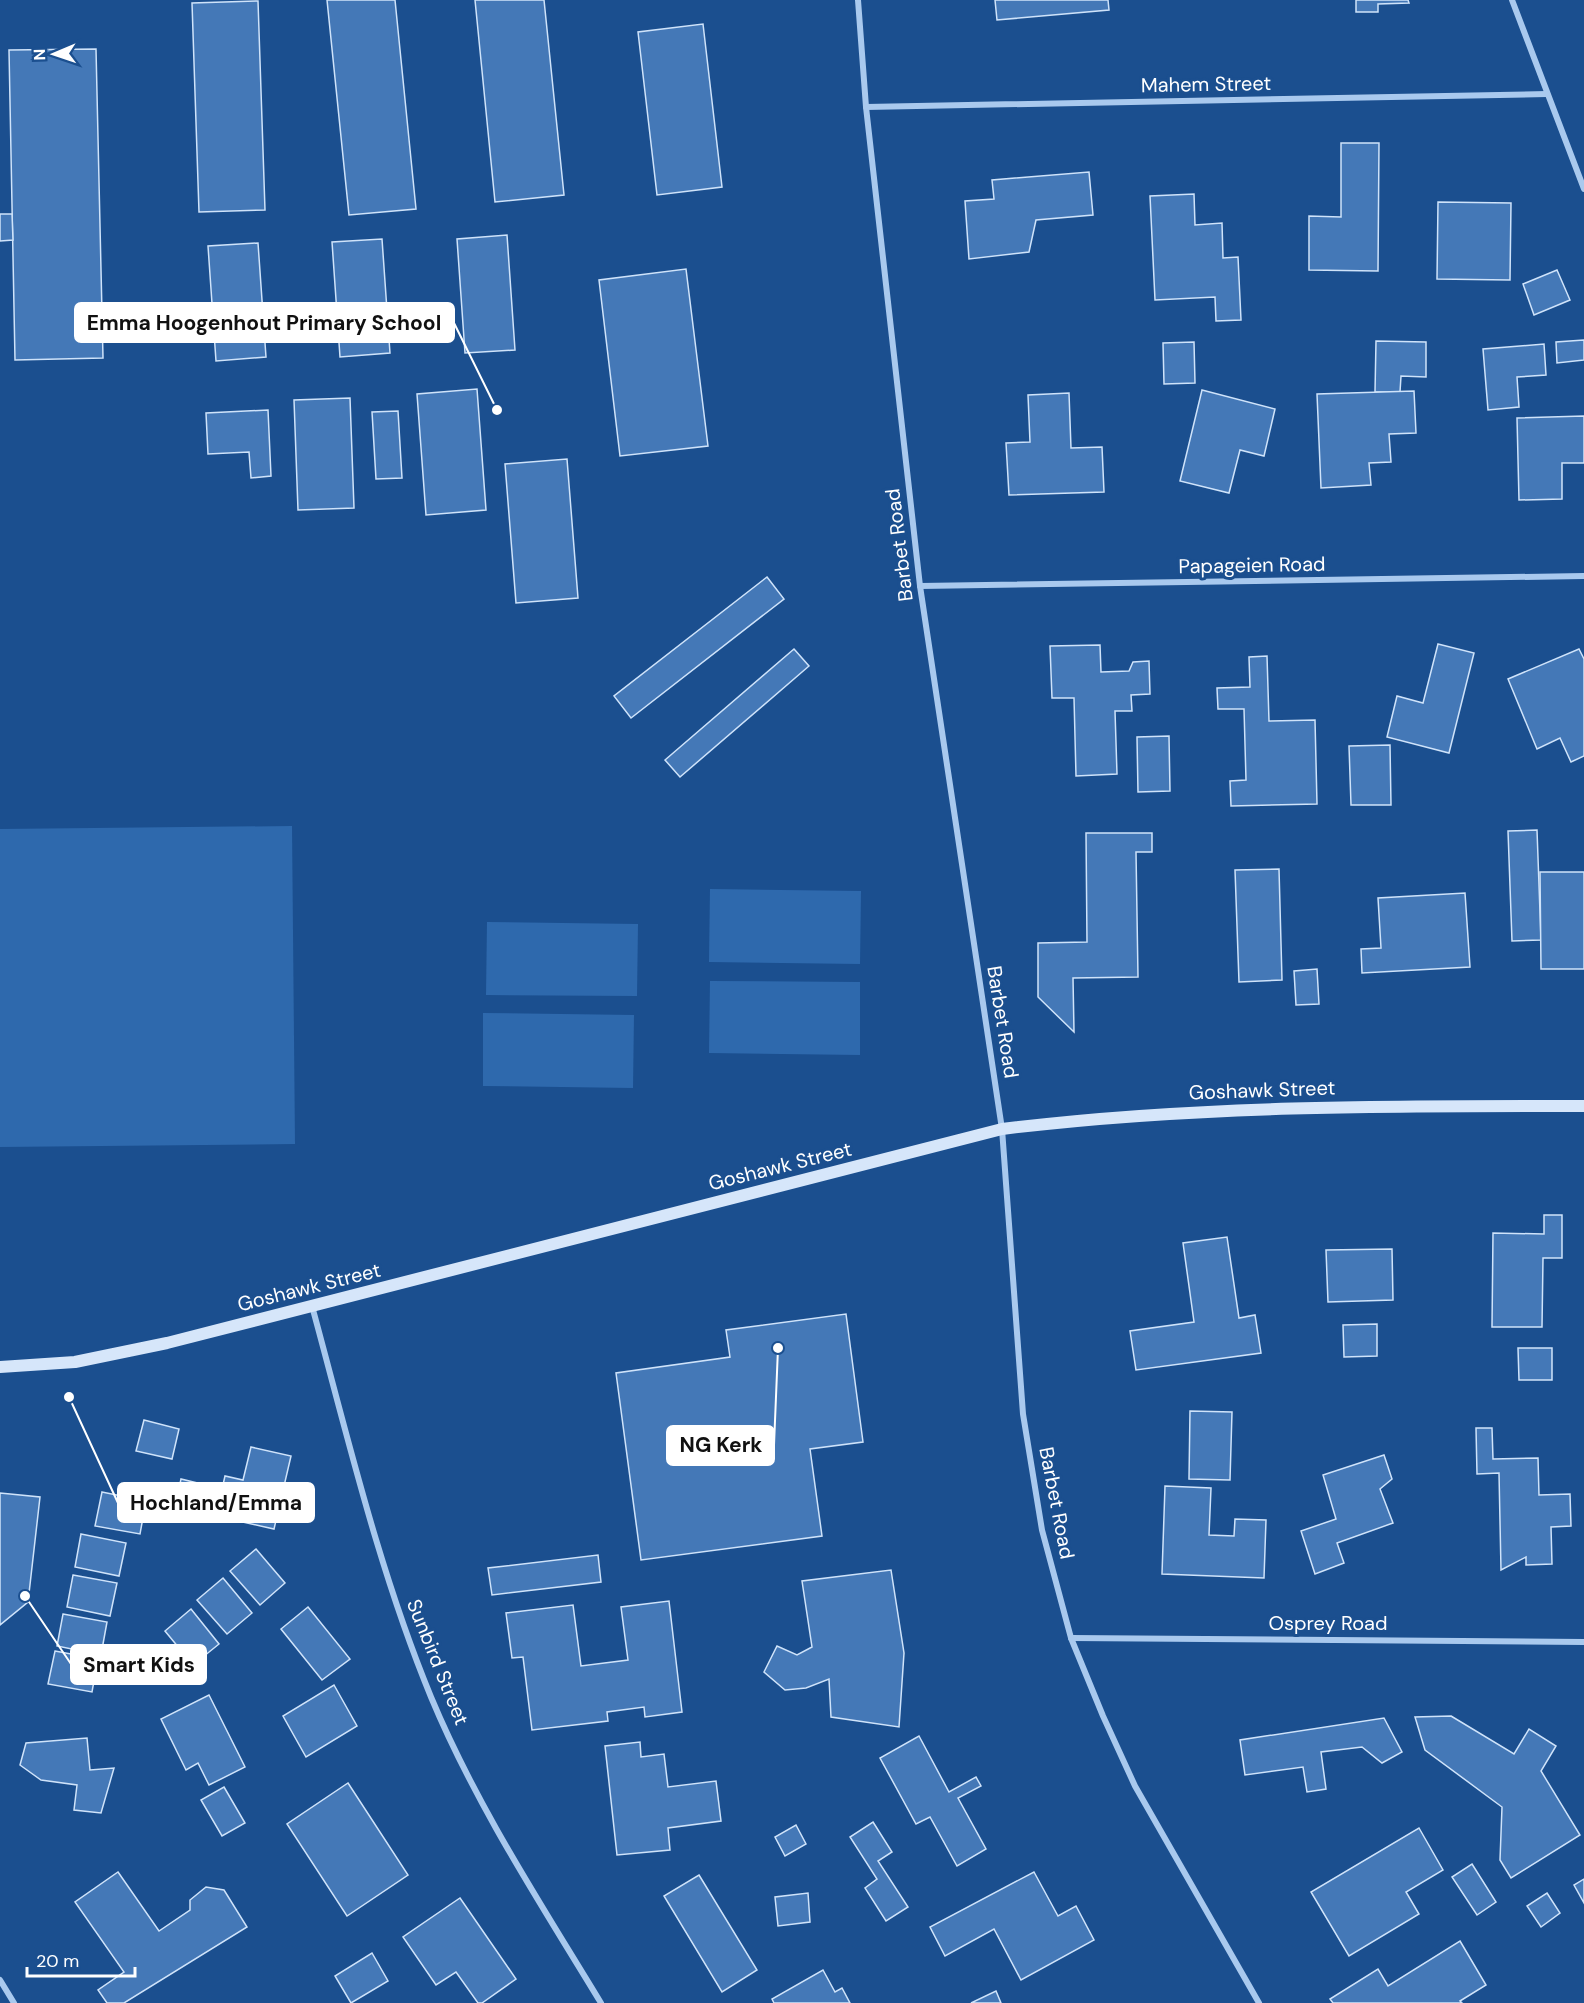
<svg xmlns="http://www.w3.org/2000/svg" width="1584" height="2003" viewBox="0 0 1584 2003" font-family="'DM Sans',sans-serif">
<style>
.green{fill:#2e69ad}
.building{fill:#4478b7;stroke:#cfe3fa;stroke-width:1.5}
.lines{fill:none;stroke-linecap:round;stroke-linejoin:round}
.street{stroke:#a9c9ee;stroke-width:6}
.secondary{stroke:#d6e6fa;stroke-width:12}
.labels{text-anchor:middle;stroke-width:6;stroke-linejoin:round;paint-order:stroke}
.street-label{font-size:20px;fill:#fff;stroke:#1b4f8f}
.leader{fill:none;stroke:#fff;stroke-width:2}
.callout-dot{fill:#fff;stroke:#1b4f8f;stroke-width:2}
.callout{fill:#fff;stroke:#fff;stroke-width:2}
.callout-label{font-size:21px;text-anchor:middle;font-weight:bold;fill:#111}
</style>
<rect width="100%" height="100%" fill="#1b4f8f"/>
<g class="green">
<path d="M 292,826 L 295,1144 L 0,1147 L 0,829 Z"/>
<path d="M 710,889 L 861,891 L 860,964 L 709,962 Z"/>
<path d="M 487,922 L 638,924 L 637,996 L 486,995 Z"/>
<path d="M 710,981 L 860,982 L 860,1055 L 709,1053 Z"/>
<path d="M 483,1013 L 634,1015 L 633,1088 L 483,1086 Z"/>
</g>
<g class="building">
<path d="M 327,0 L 395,0 L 416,209 L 349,215 Z"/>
<path d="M 475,0 L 544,0 L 564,195 L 495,202 Z"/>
<path d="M 995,0 L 1108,0 L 1109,10 L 997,20 Z"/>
<path d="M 1356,0 L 1408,0 L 1409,3 L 1378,4 L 1378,12 L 1356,12 Z"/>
<path d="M 258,1 L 265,210 L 199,212 L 192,3 Z"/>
<path d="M 703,24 L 722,187 L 657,195 L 638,32 Z"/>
<path d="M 96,49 L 103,358 L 15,360 L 9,50 Z"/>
<path d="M 1341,143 L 1379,143 L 1378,271 L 1309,270 L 1309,216 L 1341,217 Z"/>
<path d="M 1089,172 L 1093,215 L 1036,220 L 1029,252 L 969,259 L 965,201 L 994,199 L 992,180 Z"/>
<path d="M 1194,194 L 1195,225 L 1222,223 L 1223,258 L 1238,257 L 1241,320 L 1216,321 L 1215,297 L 1155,300 L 1150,196 Z"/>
<path d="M 1438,202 L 1511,203 L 1510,280 L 1437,279 Z"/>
<path d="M 0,214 L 12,214 L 13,240 L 0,241 Z"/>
<path d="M 507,235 L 515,350 L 465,353 L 457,239 Z"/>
<path d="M 382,239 L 390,353 L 340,357 L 332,242 Z"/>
<path d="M 258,243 L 266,357 L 216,361 L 208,246 Z"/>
<path d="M 686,269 L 708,446 L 620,456 L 599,280 Z"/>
<path d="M 1557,270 L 1570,300 L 1534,315 L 1523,284 Z"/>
<path d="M 1584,340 L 1584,360 L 1557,363 L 1556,342 Z"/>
<path d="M 1376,341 L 1426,342 L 1426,377 L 1401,376 L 1400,392 L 1375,392 Z"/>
<path d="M 1194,342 L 1195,383 L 1164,384 L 1163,343 Z"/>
<path d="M 1544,344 L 1546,375 L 1517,377 L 1519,407 L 1488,410 L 1483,349 Z"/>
<path d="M 477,389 L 486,510 L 426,515 L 417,394 Z"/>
<path d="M 1202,390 L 1275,409 L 1264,456 L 1240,450 L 1229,493 L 1180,481 Z"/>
<path d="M 1414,391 L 1416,433 L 1389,434 L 1391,462 L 1369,463 L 1371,485 L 1321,488 L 1317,394 Z"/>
<path d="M 1069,393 L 1071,448 L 1102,447 L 1104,492 L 1009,495 L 1006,443 L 1030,442 L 1028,395 Z"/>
<path d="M 350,398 L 354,508 L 298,510 L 294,400 Z"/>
<path d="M 268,410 L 271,476 L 251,478 L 249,452 L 208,454 L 206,413 Z"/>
<path d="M 398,411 L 402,478 L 376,479 L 372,412 Z"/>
<path d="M 1584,416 L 1584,463 L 1562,463 L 1562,499 L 1519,500 L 1517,418 Z"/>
<path d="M 567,459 L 578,598 L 516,603 L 505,464 Z"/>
<path d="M 767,577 L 784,599 L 631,718 L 614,696 Z"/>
<path d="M 1438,644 L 1474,653 L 1449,753 L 1387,737 L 1397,696 L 1423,703 Z"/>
<path d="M 1100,645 L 1101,672 L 1129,671 L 1133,662 L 1149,661 L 1150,694 L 1131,695 L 1132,711 L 1115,711 L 1117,774 L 1076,776 L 1074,698 L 1052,698 L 1050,646 Z"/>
<path d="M 794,649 L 809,666 L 680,777 L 665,760 Z"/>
<path d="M 1579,649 L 1584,659 L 1584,756 L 1571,762 L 1560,738 L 1537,749 L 1508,679 Z"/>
<path d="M 1267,656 L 1269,721 L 1315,720 L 1317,804 L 1231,806 L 1230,781 L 1246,780 L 1244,709 L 1218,709 L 1217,688 L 1250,687 L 1249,657 Z"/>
<path d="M 1169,736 L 1170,791 L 1138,792 L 1137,737 Z"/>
<path d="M 1390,745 L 1391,805 L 1351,805 L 1349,746 Z"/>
<path d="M 1537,830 L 1541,940 L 1512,941 L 1508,831 Z"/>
<path d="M 1086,833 L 1152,833 L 1152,852 L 1136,852 L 1138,977 L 1073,978 L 1074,1032 L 1038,997 L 1038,943 L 1087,942 Z"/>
<path d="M 1279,869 L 1282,980 L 1239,982 L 1235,870 Z"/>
<path d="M 1540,872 L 1584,872 L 1584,969 L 1541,969 Z"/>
<path d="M 1465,893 L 1470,967 L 1362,973 L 1361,949 L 1381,948 L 1378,898 Z"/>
<path d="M 1317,969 L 1319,1004 L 1296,1005 L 1294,971 Z"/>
<path d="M 1544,1215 L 1562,1215 L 1562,1258 L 1543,1258 L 1542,1327 L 1492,1327 L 1493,1233 L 1544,1234 Z"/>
<path d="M 1227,1237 L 1239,1318 L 1255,1315 L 1261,1353 L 1136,1370 L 1130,1331 L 1194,1322 L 1183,1243 Z"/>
<path d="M 1392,1249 L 1393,1300 L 1328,1302 L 1326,1250 Z"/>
<path d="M 846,1314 L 863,1442 L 810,1449 L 822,1536 L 641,1560 L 616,1373 L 730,1357 L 726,1330 Z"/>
<path d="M 1377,1324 L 1377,1356 L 1344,1357 L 1343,1325 Z"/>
<path d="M 1518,1348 L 1552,1348 L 1552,1380 L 1519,1380 Z"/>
<path d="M 1190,1411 L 1232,1412 L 1230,1480 L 1189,1479 Z"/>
<path d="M 144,1420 L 179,1429 L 172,1459 L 136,1451 Z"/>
<path d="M 1476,1428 L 1492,1428 L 1493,1459 L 1538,1458 L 1539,1495 L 1570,1494 L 1571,1526 L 1551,1527 L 1552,1564 L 1526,1565 L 1526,1557 L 1501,1570 L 1499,1473 L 1477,1474 Z"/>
<path d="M 251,1447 L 291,1456 L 274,1529 L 175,1507 L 181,1479 L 222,1489 L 225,1476 L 243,1480 Z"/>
<path d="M 1384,1455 L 1392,1479 L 1380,1489 L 1393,1523 L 1337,1543 L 1344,1563 L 1315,1574 L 1301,1531 L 1336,1519 L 1323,1475 Z"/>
<path d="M 1165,1486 L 1211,1488 L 1209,1535 L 1234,1536 L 1235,1519 L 1266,1520 L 1264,1578 L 1162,1574 Z"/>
<path d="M 102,1492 L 146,1501 L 140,1534 L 95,1526 Z"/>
<path d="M 0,1493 L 40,1497 L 28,1602 L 0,1625 Z"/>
<path d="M 81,1534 L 126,1543 L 119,1576 L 75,1567 Z"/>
<path d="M 256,1549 L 285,1583 L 260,1605 L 230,1571 Z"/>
<path d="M 598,1555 L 601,1582 L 492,1595 L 488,1568 Z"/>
<path d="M 891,1570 L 904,1653 L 899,1727 L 831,1717 L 829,1679 L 806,1688 L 785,1690 L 764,1672 L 777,1646 L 797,1655 L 812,1647 L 802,1581 Z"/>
<path d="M 73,1575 L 117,1583 L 110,1616 L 67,1607 Z"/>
<path d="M 223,1578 L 252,1613 L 227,1634 L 197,1600 Z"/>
<path d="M 669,1601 L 682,1712 L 645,1717 L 644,1707 L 607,1712 L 608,1721 L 532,1730 L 523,1657 L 512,1658 L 506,1613 L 573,1605 L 581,1666 L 628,1660 L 621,1607 Z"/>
<path d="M 308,1607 L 350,1659 L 322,1680 L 281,1629 Z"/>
<path d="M 191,1609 L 219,1644 L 193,1665 L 165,1631 Z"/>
<path d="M 63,1614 L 107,1622 L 101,1655 L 57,1646 Z"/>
<path d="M 55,1651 L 98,1659 L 92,1692 L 48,1684 Z"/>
<path d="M 334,1685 L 357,1726 L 306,1757 L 283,1716 Z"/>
<path d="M 209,1695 L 245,1767 L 209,1785 L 198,1763 L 186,1770 L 161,1719 Z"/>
<path d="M 1451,1716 L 1514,1754 L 1529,1729 L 1556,1746 L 1541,1771 L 1580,1835 L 1511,1878 L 1500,1860 L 1502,1807 L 1425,1750 L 1415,1717 Z"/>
<path d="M 1384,1718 L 1402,1752 L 1382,1763 L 1362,1747 L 1321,1752 L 1326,1789 L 1307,1792 L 1303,1767 L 1245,1775 L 1240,1740 Z"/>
<path d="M 919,1736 L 949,1792 L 976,1777 L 981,1786 L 958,1798 L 986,1849 L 957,1866 L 930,1817 L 916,1824 L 880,1758 Z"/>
<path d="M 87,1738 L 90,1770 L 114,1768 L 101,1813 L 74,1810 L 77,1785 L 41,1780 L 20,1765 L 26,1743 Z"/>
<path d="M 640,1742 L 641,1757 L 664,1754 L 668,1787 L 716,1781 L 721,1821 L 668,1828 L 670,1850 L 617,1855 L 605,1746 Z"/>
<path d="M 348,1783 L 408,1875 L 347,1916 L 287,1824 Z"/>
<path d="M 224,1787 L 245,1823 L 222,1836 L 201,1800 Z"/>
<path d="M 873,1822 L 892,1852 L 878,1861 L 908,1907 L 886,1921 L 865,1888 L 877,1879 L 850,1837 Z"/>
<path d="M 796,1825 L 806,1844 L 785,1856 L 775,1837 Z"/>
<path d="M 1419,1828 L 1443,1870 L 1406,1892 L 1419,1914 L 1349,1956 L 1311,1892 Z"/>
<path d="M 1472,1864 L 1496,1902 L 1477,1915 L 1452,1877 Z"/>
<path d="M 118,1872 L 159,1931 L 190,1910 L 190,1900 L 206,1887 L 224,1890 L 247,1927 L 124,2003 L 107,2003 L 98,1990 L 124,1972 L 75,1902 Z"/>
<path d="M 1034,1872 L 1058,1916 L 1076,1906 L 1094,1940 L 1021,1980 L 994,1929 L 945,1956 L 930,1927 Z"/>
<path d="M 699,1875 L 757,1970 L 722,1992 L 664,1896 Z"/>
<path d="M 1584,1879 L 1584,1903 L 1574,1885 Z"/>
<path d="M 808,1893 L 810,1922 L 778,1926 L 775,1897 Z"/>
<path d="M 1547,1893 L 1560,1913 L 1541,1927 L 1527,1906 Z"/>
<path d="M 460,1898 L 516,1979 L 482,2003 L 478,2003 L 456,1972 L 436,1985 L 403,1937 Z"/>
<path d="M 1460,1941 L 1486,1985 L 1460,2001 L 1462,2003 L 1333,2003 L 1330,1999 L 1378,1969 L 1388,1986 Z"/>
<path d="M 372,1953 L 388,1981 L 351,2003 L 335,1976 Z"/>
<path d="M 823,1970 L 835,1992 L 842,1988 L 850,2003 L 774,2003 L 772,1999 Z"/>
<path d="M 996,1991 L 1001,2003 L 971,2003 Z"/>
</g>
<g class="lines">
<g class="street">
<path d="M 858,0 L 866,107 L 920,586 L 1002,1129 L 1023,1414 L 1042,1530 L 1071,1638 L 1103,1716 L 1135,1786 L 1259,2003"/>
<path d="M 1512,0 L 1584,189"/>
<path d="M 866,107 L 1547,94"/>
<path d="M 920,586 L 1584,576"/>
<path d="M 312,1306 C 348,1438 379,1571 431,1697 C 476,1805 541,1904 601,2003"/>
<path d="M 1071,1638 L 1584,1642"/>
<path d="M 0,1980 L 14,2003"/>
</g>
<path class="secondary" d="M 0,1367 L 75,1362 L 167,1343 L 1002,1129 C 1195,1105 1390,1106 1584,1106"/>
</g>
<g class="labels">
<g class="street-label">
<text transform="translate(1206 84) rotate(-1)" y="7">Mahem Street</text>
<text transform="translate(899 545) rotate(-97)" y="7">Barbet Road</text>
<text transform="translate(1252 565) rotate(-1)" y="7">Papageien Road</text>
<text transform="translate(1003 1022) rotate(81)" y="7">Barbet Road</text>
<text transform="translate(1262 1090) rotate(-2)" y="7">Goshawk Street</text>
<text transform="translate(780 1166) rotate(-14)" y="7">Goshawk Street</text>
<text transform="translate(309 1287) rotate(-14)" y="7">Goshawk Street</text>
<text transform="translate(1057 1503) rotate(79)" y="7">Barbet Road</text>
<text x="1328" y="1630">Osprey Road</text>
<text transform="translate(438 1662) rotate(68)" y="7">Sunbird Street</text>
</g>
</g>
<path class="leader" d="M497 410L454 323M778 1348L774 1445M69 1397L118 1503M25 1596L71 1664"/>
<g class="callout-dot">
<circle cx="497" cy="410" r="6"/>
<circle cx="778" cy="1348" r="6"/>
<circle cx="69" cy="1397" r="6"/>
<circle cx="25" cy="1596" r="6"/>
</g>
<g class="callout">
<rect x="75" y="303" width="379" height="39" rx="6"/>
<rect x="667" y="1426" width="107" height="39" rx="6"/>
<rect x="118" y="1483" width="196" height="39" rx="6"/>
<rect x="71" y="1645" width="135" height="39" rx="6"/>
</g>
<g class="callout-label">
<text x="264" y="330">Emma Hoogenhout Primary School</text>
<text x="721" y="1452">NG Kerk</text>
<text x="216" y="1510">Hochland/Emma</text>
<text x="139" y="1672">Smart Kids</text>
</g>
<g transform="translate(54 54) rotate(268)" stroke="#1b4f8f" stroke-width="4.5" paint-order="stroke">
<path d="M0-4.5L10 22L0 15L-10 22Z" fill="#ffffff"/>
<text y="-9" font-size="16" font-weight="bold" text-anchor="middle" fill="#ffffff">N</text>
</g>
<path d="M27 1967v9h108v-9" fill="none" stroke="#ffffff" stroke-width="3"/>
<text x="36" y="1967" font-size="18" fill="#ffffff" stroke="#1b4f8f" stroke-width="4.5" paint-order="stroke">20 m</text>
</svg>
